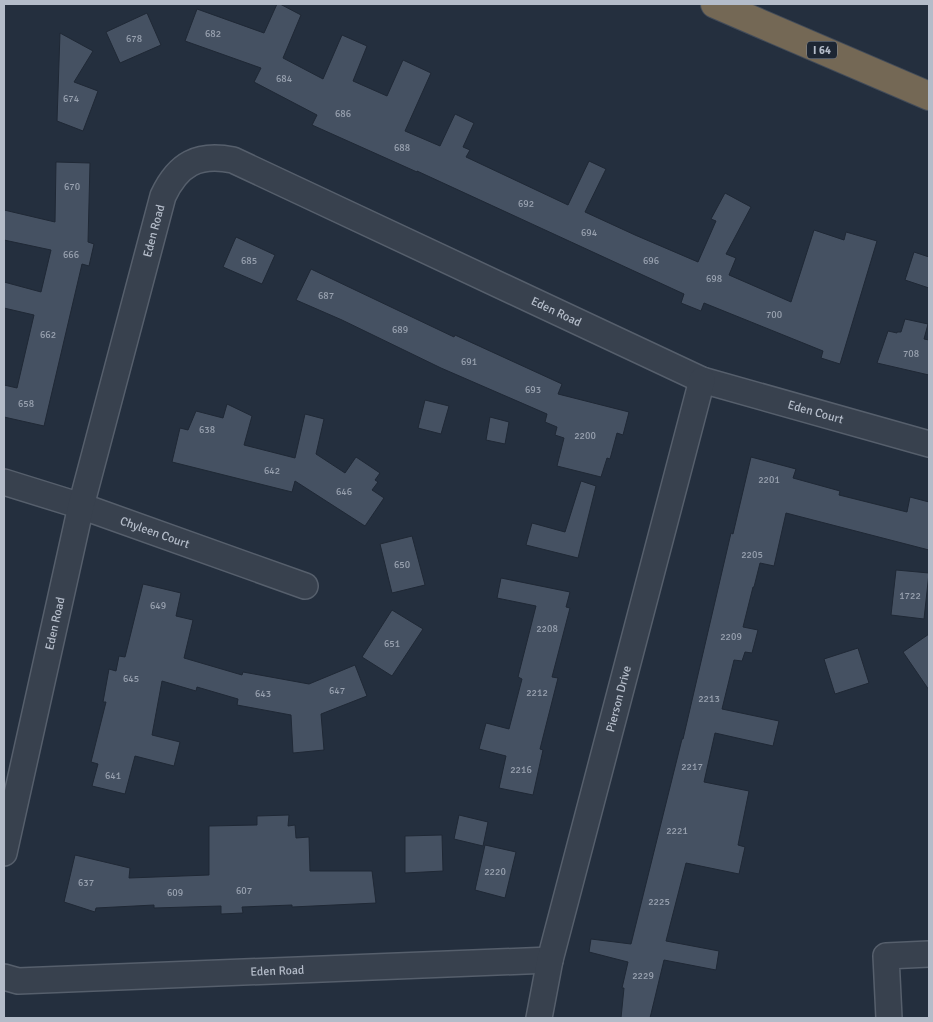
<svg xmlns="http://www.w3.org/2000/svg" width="933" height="1022" viewBox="0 0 933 1022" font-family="Signika,sans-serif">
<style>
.building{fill:#455162;stroke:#1f2835}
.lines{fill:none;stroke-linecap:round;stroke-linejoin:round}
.minor-casing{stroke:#565f6c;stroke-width:28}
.highway-casing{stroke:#434c59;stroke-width:30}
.minor{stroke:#38414e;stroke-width:25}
.highway{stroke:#746855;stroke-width:28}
.labels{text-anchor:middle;stroke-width:4;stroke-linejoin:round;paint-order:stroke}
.number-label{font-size:10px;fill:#98a1af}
.shield{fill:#1d2633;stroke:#878f9c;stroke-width:1}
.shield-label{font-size:11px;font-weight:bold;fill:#b4bcc9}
.street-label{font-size:12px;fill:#b4bcc9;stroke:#1d2633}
</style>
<rect width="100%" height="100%" fill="#242f3e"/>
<g class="building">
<path d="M 277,4 L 280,4 L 301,15 L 283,58 L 323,79 L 342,35 L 367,46 L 353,81 L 387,96 L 403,60 L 431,73 L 405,131 L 440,146 L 455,114 L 474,123 L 463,147 L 470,150 L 466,157 L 568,205 L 589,161 L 606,169 L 585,212 L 635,235 L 698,262 L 716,221 L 711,219 L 725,193 L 751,207 L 726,254 L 736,258 L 729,275 L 791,302 L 814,230 L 844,240 L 846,232 L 877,241 L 840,364 L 821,358 L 823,351 L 704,303 L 701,311 L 681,303 L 684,294 L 417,171 L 417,172 L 312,125 L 317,115 L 254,82 L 261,68 L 185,41 L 197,9 L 264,33 Z"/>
<path d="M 147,13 L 161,45 L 120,63 L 106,32 Z"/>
<path d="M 60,33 L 93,51 L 74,82 L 98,91 L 83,131 L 57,121 Z"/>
<path d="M 56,162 L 90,163 L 88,242 L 94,244 L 89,266 L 82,264 L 44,426 L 4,417 L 4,385 L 17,388 L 34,315 L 4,308 L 4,282 L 41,292 L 51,250 L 4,240 L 4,210 L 55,222 Z"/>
<path d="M 236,237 L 275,255 L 262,284 L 223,267 Z"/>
<path d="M 914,252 L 929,257 L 929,288 L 905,280 Z"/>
<path d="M 311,269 L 454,337 L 455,335 L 562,384 L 558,394 L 629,412 L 623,435 L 617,433 L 610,459 L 607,458 L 601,477 L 557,466 L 564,438 L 555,435 L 557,427 L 545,422 L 547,414 L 441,368 L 342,320 L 296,300 Z"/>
<path d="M 905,319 L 928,324 L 924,339 L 929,340 L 929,375 L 877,363 L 888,331 L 897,333 L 897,332 L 901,332 Z"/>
<path d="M 425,400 L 449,406 L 441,434 L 418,428 Z"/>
<path d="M 227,404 L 252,416 L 244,445 L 295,458 L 305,414 L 324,419 L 316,454 L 345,473 L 356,457 L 380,473 L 375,480 L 378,482 L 372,490 L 384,498 L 365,526 L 295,481 L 292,492 L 172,462 L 180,428 L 188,430 L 196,411 L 223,418 Z"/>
<path d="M 490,417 L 509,422 L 505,444 L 486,440 Z"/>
<path d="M 751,457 L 796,469 L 793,478 L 840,491 L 839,495 L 907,512 L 910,497 L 929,502 L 929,550 L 786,513 L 774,566 L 760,563 L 754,587 L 753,587 L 743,627 L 758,630 L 752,653 L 745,652 L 742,661 L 734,660 L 722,709 L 779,721 L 773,746 L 715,733 L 704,782 L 749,791 L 738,845 L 745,847 L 739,874 L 686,863 L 666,941 L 719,951 L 716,970 L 664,960 L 650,1018 L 621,1018 L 624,988 L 622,988 L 628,962 L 589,952 L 591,939 L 631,944 L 682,739 L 683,739 L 731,533 L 733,534 Z"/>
<path d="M 581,481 L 596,486 L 578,558 L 526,545 L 532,523 L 565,532 Z"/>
<path d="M 412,536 L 425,585 L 392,593 L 380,544 Z"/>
<path d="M 896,570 L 929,573 L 924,619 L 891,615 Z"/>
<path d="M 501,578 L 570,592 L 566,607 L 570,608 L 552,677 L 558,678 L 540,749 L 543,750 L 533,795 L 499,788 L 506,756 L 479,749 L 486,723 L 509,729 L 522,679 L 518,677 L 536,606 L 497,598 Z"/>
<path d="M 143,584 L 181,593 L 176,616 L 193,620 L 184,658 L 242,675 L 243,672 L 309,684 L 355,665 L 367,696 L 321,714 L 324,750 L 293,753 L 291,715 L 237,705 L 238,699 L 197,687 L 196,691 L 162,681 L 152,735 L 180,742 L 174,766 L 135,756 L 125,794 L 92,786 L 98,764 L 91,762 L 106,702 L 103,702 L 109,669 L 116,671 L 119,656 L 125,657 Z"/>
<path d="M 392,610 L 423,629 L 392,676 L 362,657 Z"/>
<path d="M 929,634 L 929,690 L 903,652 Z"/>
<path d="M 858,648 L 869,683 L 835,694 L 824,659 Z"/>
<path d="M 289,815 L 288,826 L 295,825 L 296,838 L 309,837 L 310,871 L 372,871 L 376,903 L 292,907 L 292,905 L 242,907 L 243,913 L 221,914 L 221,906 L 154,908 L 154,905 L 96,908 L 95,912 L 64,902 L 75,855 L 130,868 L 129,878 L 209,875 L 209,826 L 257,825 L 257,816 Z"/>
<path d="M 459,815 L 488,822 L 483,846 L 454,839 Z"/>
<path d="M 442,835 L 443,871 L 405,873 L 405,836 Z"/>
<path d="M 485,845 L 516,852 L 505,898 L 475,890 Z"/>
</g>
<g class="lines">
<g class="minor-casing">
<g id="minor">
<path id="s1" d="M 4,482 L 81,506 L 305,586"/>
<path id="s2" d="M 4,853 L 81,506 L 163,196 C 178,164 198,153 233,160 L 702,380 L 929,444"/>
<path id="s3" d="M 4,977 L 18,981 L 550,960"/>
<path id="s4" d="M 539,1018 L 550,960 L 702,380"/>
<path d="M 889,1018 L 886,956 L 929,954"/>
</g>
</g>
<g class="highway-casing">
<path id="highway" d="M 715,4 L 929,96"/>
</g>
<use href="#minor" class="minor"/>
<use href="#highway" class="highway"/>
</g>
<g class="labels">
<g class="number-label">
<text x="213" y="37">682</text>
<text x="134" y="42">678</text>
<text x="284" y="82">684</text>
<text x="71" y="102">674</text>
<text x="343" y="117">686</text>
<text x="402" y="151">688</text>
<text x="72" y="190">670</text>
<text x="526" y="207">692</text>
<text x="589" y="236">694</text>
<text x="71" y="258">666</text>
<text x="249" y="264">685</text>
<text x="651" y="264">696</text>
<text x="714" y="282">698</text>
<text x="326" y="299">687</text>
<text x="774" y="318">700</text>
<text x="400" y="333">689</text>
<text x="48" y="338">662</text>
<text x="911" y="357">708</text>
<text x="469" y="365">691</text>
<text x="533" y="393">693</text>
<text x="26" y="407">658</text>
<text x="207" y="433">638</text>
<text x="585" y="439">2200</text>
<text x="272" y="474">642</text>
<text x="769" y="483">2201</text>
<text x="344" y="495">646</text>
<text x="752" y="558">2205</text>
<text x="402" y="568">650</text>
<text x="910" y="599">1722</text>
<text x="158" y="609">649</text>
<text x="547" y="632">2208</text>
<text x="731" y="640">2209</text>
<text x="392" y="647">651</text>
<text x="131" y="682">645</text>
<text x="337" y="694">647</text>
<text x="537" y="696">2212</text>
<text x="263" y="697">643</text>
<text x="709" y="702">2213</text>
<text x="692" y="770">2217</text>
<text x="521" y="773">2216</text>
<text x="113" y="779">641</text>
<text x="677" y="834">2221</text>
<text x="495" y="875">2220</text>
<text x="86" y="886">637</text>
<text x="244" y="894">607</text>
<text x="175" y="896">609</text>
<text x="659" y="905">2225</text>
<text x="643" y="979">2229</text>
</g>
<rect class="shield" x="807" y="41.5" width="30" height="17" rx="4"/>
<g class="shield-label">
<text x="822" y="54">I 64</text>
</g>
<g class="street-label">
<text dy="4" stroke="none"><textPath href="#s2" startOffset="640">Eden Road</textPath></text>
<text dy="4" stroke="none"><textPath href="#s2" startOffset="1120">Eden Road</textPath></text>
<text dy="4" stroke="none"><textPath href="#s2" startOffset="1399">Eden Court</textPath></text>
<text dy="4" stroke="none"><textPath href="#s1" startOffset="159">Chyleen Court</textPath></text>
<text dy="4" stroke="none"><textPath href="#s2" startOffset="235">Eden Road</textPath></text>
<text dy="4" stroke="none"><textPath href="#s4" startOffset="329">Pierson Drive</textPath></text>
<text dy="4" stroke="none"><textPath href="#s3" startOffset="274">Eden Road</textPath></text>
</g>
</g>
<rect width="933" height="1022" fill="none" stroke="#b4bcc9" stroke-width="10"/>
</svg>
